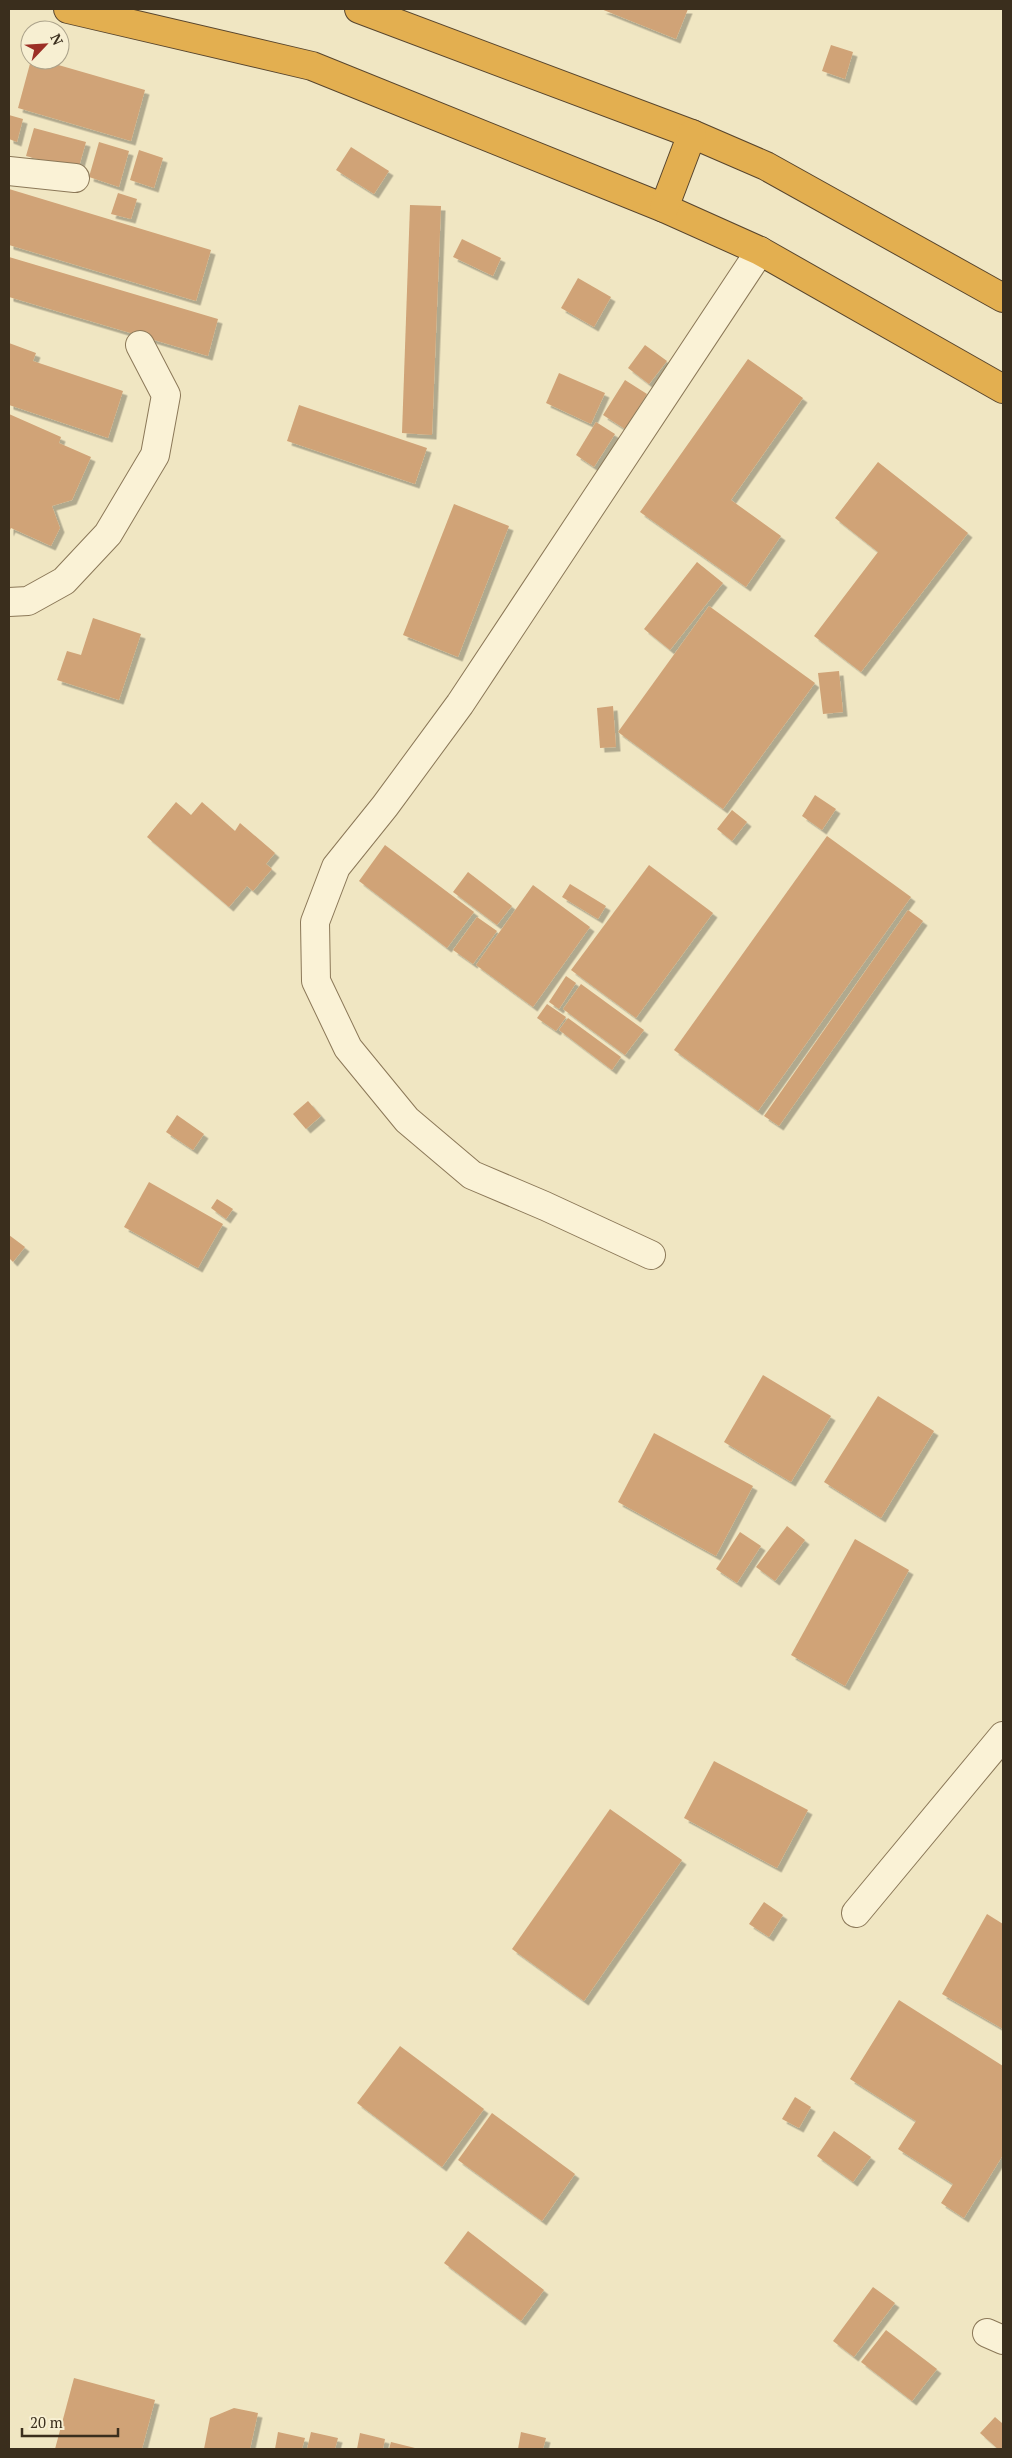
<svg xmlns="http://www.w3.org/2000/svg" width="1012" height="2458" viewBox="0 0 1012 2458" font-family="'PT Serif',serif">
<style>
.building{fill:#d0a377;filter:url(#shadow)}
.lines{fill:none;stroke-linecap:round;stroke-linejoin:round}
.minor-casing{stroke:#8b7858;stroke-width:30}
.highway-casing{stroke:#58452d;stroke-width:30}
.minor{stroke:#faf2d6;stroke-width:28}
.highway{stroke:#e3af50;stroke-width:28}
</style>
<defs>
<filter id="shadow"><feDropShadow dx="4.5" dy="4.5" stdDeviation="0" flood-color="#0004"/></filter>
</defs>
<rect width="100%" height="100%" fill="#f0e6c2"/>
<g class="building">
<path d="M 601,9 L 688,9 L 676,39 Z"/>
<path d="M 831,45 L 853,52 L 845,79 L 822,71 Z"/>
<path d="M 31,60 L 41,60 L 145,90 L 131,141 L 18,108 Z"/>
<path d="M 9,115 L 23,119 L 17,142 L 9,139 Z"/>
<path d="M 34,128 L 86,142 L 78,170 L 26,156 Z"/>
<path d="M 99,142 L 129,151 L 119,187 L 89,177 Z"/>
<path d="M 351,147 L 389,171 L 374,194 L 336,170 Z"/>
<path d="M 139,150 L 163,158 L 154,188 L 130,180 Z"/>
<path d="M 9,189 L 211,250 L 196,301 L 9,245 Z"/>
<path d="M 118,193 L 137,199 L 131,219 L 111,214 Z"/>
<path d="M 410,205 L 441,206 L 432,435 L 402,433 Z"/>
<path d="M 462,239 L 501,258 L 493,276 L 453,257 Z"/>
<path d="M 9,257 L 218,319 L 208,356 L 9,297 Z"/>
<path d="M 578,278 L 611,297 L 594,327 L 561,308 Z"/>
<path d="M 9,343 L 36,353 L 33,361 L 123,391 L 108,438 L 9,405 Z"/>
<path d="M 645,345 L 667,361 L 649,384 L 628,368 Z"/>
<path d="M 748,359 L 803,398 L 731,500 L 781,536 L 746,587 L 640,512 Z"/>
<path d="M 559,373 L 605,393 L 591,424 L 546,403 Z"/>
<path d="M 625,380 L 647,394 L 625,429 L 603,415 Z"/>
<path d="M 299,405 L 427,448 L 415,484 L 287,441 Z"/>
<path d="M 9,414 L 61,437 L 59,443 L 91,457 L 72,500 L 52,506 L 60,528 L 51,546 L 11,528 L 9,532 Z"/>
<path d="M 596,422 L 615,434 L 594,467 L 576,455 Z"/>
<path d="M 878,462 L 968,533 L 861,672 L 814,636 L 878,552 L 835,518 Z"/>
<path d="M 454,504 L 509,526 L 458,657 L 403,635 Z"/>
<path d="M 697,562 L 723,583 L 670,650 L 644,629 Z"/>
<path d="M 709,606 L 815,683 L 723,809 L 618,732 Z"/>
<path d="M 93,618 L 141,634 L 119,700 L 57,680 L 67,651 L 81,655 Z"/>
<path d="M 839,671 L 843,712 L 823,714 L 818,673 Z"/>
<path d="M 613,706 L 616,747 L 600,748 L 597,708 Z"/>
<path d="M 815,795 L 836,809 L 822,830 L 802,816 Z"/>
<path d="M 176,802 L 191,815 L 202,802 L 235,831 L 240,823 L 275,853 L 266,864 L 272,869 L 253,891 L 247,886 L 229,907 L 147,837 Z"/>
<path d="M 732,810 L 747,822 L 732,841 L 717,829 Z"/>
<path d="M 827,836 L 911,897 L 758,1111 L 674,1050 Z"/>
<path d="M 385,845 L 474,912 L 447,948 L 359,881 Z"/>
<path d="M 649,865 L 713,913 L 636,1018 L 571,970 Z"/>
<path d="M 468,872 L 512,906 L 497,925 L 453,892 Z"/>
<path d="M 570,884 L 606,906 L 598,919 L 562,897 Z"/>
<path d="M 533,885 L 590,927 L 533,1007 L 476,965 Z"/>
<path d="M 908,910 L 923,921 L 779,1126 L 764,1116 Z"/>
<path d="M 477,917 L 497,931 L 473,964 L 453,950 Z"/>
<path d="M 566,976 L 576,983 L 559,1009 L 549,1002 Z"/>
<path d="M 581,984 L 644,1030 L 625,1055 L 563,1009 Z"/>
<path d="M 547,1004 L 566,1017 L 556,1031 L 537,1018 Z"/>
<path d="M 568,1018 L 621,1057 L 612,1070 L 559,1030 Z"/>
<path d="M 308,1101 L 321,1116 L 306,1129 L 293,1114 Z"/>
<path d="M 177,1115 L 204,1134 L 193,1150 L 166,1132 Z"/>
<path d="M 149,1182 L 223,1224 L 198,1268 L 124,1227 Z"/>
<path d="M 217,1199 L 233,1209 L 226,1219 L 211,1208 Z"/>
<path d="M 9,1235 L 25,1247 L 13,1262 L 9,1258 Z"/>
<path d="M 763,1375 L 831,1416 L 791,1482 L 724,1442 Z"/>
<path d="M 878,1396 L 934,1431 L 881,1518 L 824,1482 Z"/>
<path d="M 654,1433 L 753,1486 L 716,1556 L 618,1502 Z"/>
<path d="M 787,1526 L 805,1540 L 775,1581 L 756,1567 Z"/>
<path d="M 740,1532 L 761,1546 L 737,1583 L 716,1569 Z"/>
<path d="M 855,1539 L 909,1570 L 845,1686 L 791,1655 Z"/>
<path d="M 714,1761 L 808,1810 L 777,1868 L 684,1818 Z"/>
<path d="M 610,1809 L 682,1860 L 584,2001 L 512,1949 Z"/>
<path d="M 764,1902 L 783,1915 L 769,1937 L 749,1924 Z"/>
<path d="M 987,1914 L 1003,1924 L 1003,2029 L 942,1994 Z"/>
<path d="M 899,2000 L 1003,2066 L 1003,2155 L 964,2218 L 941,2203 L 953,2184 L 898,2149 L 916,2121 L 850,2079 Z"/>
<path d="M 400,2046 L 484,2109 L 442,2167 L 357,2103 Z"/>
<path d="M 795,2097 L 811,2107 L 799,2128 L 782,2119 Z"/>
<path d="M 492,2113 L 575,2174 L 542,2221 L 458,2160 Z"/>
<path d="M 834,2131 L 871,2157 L 853,2182 L 817,2156 Z"/>
<path d="M 468,2231 L 544,2290 L 521,2321 L 444,2263 Z"/>
<path d="M 873,2287 L 895,2303 L 854,2357 L 833,2341 Z"/>
<path d="M 886,2330 L 937,2369 L 912,2401 L 861,2362 Z"/>
<path d="M 74,2378 L 155,2400 L 142,2449 L 55,2449 Z"/>
<path d="M 234,2408 L 258,2413 L 250,2449 L 204,2449 L 210,2418 Z"/>
<path d="M 995,2417 L 1003,2424 L 1003,2449 L 998,2449 L 980,2433 Z"/>
<path d="M 278,2432 L 305,2438 L 302,2449 L 275,2449 Z"/>
<path d="M 311,2432 L 338,2438 L 335,2449 L 307,2449 Z"/>
<path d="M 521,2432 L 546,2438 L 543,2449 L 518,2449 Z"/>
<path d="M 360,2433 L 385,2439 L 383,2449 L 357,2449 Z"/>
<path d="M 391,2442 L 419,2449 L 389,2449 Z"/>
</g>
<g class="lines">
<g class="minor-casing">
<g id="minor">
<path d="M 9,171 L 75,178"/>
<path d="M 9,602 L 28,601 L 64,581 L 108,534 L 155,455 L 166,395 L 140,345"/>
<path d="M 651,1255 L 545,1206 L 472,1175 L 407,1120 L 348,1048 L 316,981 L 315,922 L 336,867 L 385,806 L 460,704 L 760,251"/>
<path d="M 856,1913 L 1003,1736"/>
<path d="M 987,2333 L 1003,2340"/>
</g>
</g>
<g class="highway-casing">
<g id="highway">
<path d="M 68,9 L 312,66 L 664,208 L 760,251 L 1003,389"/>
<path d="M 359,9 L 692,134 L 766,166 L 1003,298"/>
<path d="M 664,208 L 692,134"/>
</g>
</g>
<use href="#minor" class="minor"/>
<use href="#highway" class="highway"/>
</g>
<rect width="1012" height="2458" fill="none" stroke="#3a2e1d" stroke-width="20"/>
<g transform="translate(45 45) rotate(65)"><circle r="24" fill="#f7efd2" stroke="#aba28a"/>
<path d="M0-4L9 19L0 12L-9 19Z" fill="#9c2f26"/>
<text y="-8" font-size="14" font-weight="bold" text-anchor="middle" fill="#3a2e1d">N</text>
</g>
<path d="M22 2428v8h96v-8" fill="none" stroke="#3a2e1d" stroke-width="2.5"/>
<text x="30" y="2428" font-size="15" fill="#3a2e1d" stroke="#f7efd2" stroke-width="4" paint-order="stroke">20 m</text>
</svg>
